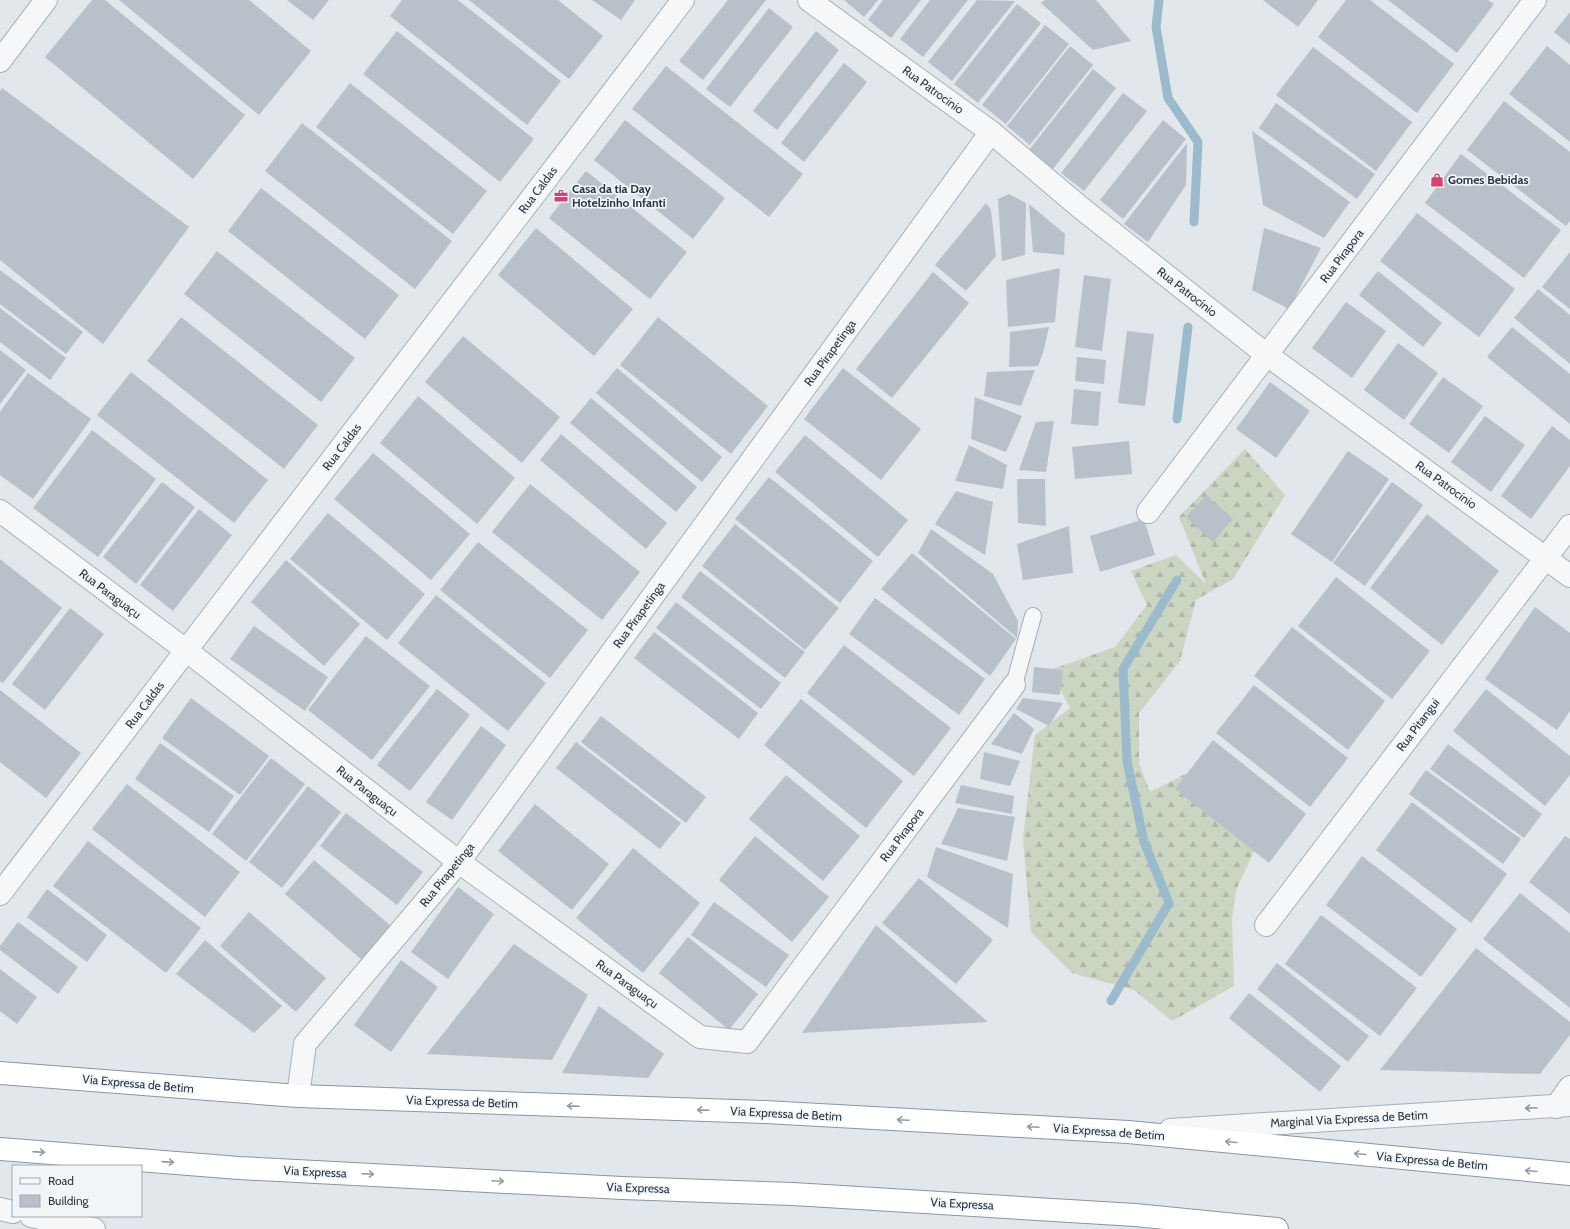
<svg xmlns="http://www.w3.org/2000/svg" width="1570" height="1229" viewBox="0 0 1570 1229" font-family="Cabin,sans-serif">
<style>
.forest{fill:url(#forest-firs)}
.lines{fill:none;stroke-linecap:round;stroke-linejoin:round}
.stream{stroke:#9bbbcc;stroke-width:9}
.building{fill:#b8c1c9}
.service-casing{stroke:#a7afb6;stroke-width:18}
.minor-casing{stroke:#a7afb6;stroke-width:24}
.tertiary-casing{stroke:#a7afb6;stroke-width:24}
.trunk-casing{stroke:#8897a2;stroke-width:24}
.service{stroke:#f5f7f9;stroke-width:16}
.minor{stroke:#f5f7f9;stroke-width:22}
.tertiary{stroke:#f5f7f9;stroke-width:22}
.trunk{stroke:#fff;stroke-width:22}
.oneway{stroke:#949ba2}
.oneway2{stroke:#8f979e}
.labels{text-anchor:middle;stroke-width:3.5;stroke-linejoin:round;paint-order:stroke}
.street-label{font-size:12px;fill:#293744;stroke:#f1f5f8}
.poi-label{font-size:12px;font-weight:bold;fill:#293744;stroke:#f1f5f8;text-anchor:start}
</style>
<defs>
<pattern id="forest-firs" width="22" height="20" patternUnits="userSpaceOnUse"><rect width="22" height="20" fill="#cad5c2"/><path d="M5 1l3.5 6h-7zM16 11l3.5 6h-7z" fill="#aeb7a8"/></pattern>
</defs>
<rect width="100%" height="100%" fill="#e2e7eb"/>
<path class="forest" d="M 1245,449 L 1285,495 L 1233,579 L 1196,600 L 1180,661 L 1139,713 L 1139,763 L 1150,792 L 1205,764 L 1260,838 L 1236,890 L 1232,920 L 1234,986 L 1172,1021 L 1134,990 L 1072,973 L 1031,932 L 1023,839 L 1035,735 L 1070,708 L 1050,670 L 1115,647 L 1147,605 L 1131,571 L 1176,555 L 1206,584 L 1179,517 Z"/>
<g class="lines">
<g class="stream">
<path d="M 1159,0 L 1156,27 L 1168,98 L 1198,142 L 1194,222"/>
<path d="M 1177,419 L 1188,327"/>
<path d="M 1111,1001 L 1169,903 L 1144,842 L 1127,761 L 1123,669 L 1177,580"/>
</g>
</g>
<g class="building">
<path d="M 92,0 L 105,0 L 245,115 L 193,179 L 45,57 Z"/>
<path d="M 119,0 L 249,0 L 311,51 L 259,115 Z"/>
<path d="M 287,0 L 329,0 L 313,20 Z"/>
<path d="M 402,0 L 458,0 L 561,81 L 527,125 L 390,16 Z"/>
<path d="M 469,0 L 558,0 L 603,36 L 569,79 Z"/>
<path d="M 592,0 L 635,0 L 621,20 Z"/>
<path d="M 728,0 L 766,0 L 703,80 L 679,61 Z"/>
<path d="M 844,0 L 878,0 L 864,17 Z"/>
<path d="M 883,0 L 921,0 L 891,38 L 868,20 Z"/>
<path d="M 930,0 L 968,0 L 923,57 L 900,39 Z"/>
<path d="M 977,0 L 1015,1 L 952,81 L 928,62 Z"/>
<path d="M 1045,0 L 1096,0 L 1131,41 L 1093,50 L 1041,3 Z"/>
<path d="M 1263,0 L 1318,0 L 1298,27 Z"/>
<path d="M 1346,0 L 1370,0 L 1454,64 L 1417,113 L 1318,37 Z"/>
<path d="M 1388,0 L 1488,0 L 1494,4 L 1457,53 Z"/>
<path d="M 1017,4 L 1041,23 L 978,103 L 954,84 Z"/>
<path d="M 769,8 L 793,27 L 730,107 L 706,89 Z"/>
<path d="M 1570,12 L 1570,45 L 1554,32 Z"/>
<path d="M 1045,25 L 1069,44 L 1006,124 L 982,105 Z"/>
<path d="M 397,31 L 534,139 L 500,182 L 363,74 Z"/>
<path d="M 816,31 L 839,50 L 777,130 L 753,111 Z"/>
<path d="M 1070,46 L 1093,65 L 1030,145 L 1007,126 Z"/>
<path d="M 1547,46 L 1570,65 L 1570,142 L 1509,94 Z"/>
<path d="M 1313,47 L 1412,122 L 1376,171 L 1276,95 Z"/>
<path d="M 844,63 L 867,82 L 804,162 L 781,143 Z"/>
<path d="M 666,66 L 803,174 L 769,217 L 632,109 Z"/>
<path d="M 1093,69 L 1116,88 L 1053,169 L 1029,150 Z"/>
<path d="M 350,83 L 487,191 L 453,234 L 316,127 Z"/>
<path d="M 2,88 L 189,227 L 103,344 L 0,260 L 0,91 Z"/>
<path d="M 1123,93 L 1147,111 L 1084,191 L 1061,173 Z"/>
<path d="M 1504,101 L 1570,152 L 1570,221 L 1566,226 L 1467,150 Z"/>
<path d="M 1276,103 L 1375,174 L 1357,199 L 1259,128 Z"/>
<path d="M 625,120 L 725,198 L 693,239 L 594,160 Z"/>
<path d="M 1163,120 L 1186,139 L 1123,219 L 1100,200 Z"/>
<path d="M 302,123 L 452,241 L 415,289 L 265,171 Z"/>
<path d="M 1252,131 L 1350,202 L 1324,238 L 1263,205 Z"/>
<path d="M 1187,143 L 1186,185 L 1148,242 L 1124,224 Z"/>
<path d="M 1461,154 L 1561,230 L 1524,278 L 1425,203 Z"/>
<path d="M 586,171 L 687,252 L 650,299 L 549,218 Z"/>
<path d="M 261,188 L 399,295 L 365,339 L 228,231 Z"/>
<path d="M 1009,194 L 1026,203 L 1025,255 L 1002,261 L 998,199 Z"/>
<path d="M 986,203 L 991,210 L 996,256 L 966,291 L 935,265 Z"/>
<path d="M 1029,204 L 1065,234 L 1064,255 L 1033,252 Z"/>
<path d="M 1417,213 L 1515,289 L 1479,337 L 1380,261 Z"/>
<path d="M 536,228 L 633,309 L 594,356 L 498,275 Z"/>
<path d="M 1264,228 L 1321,248 L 1289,309 L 1252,290 Z"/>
<path d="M 217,251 L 355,358 L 321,402 L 184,294 Z"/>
<path d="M 1570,252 L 1570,309 L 1542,287 Z"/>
<path d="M 1060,268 L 1055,322 L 1008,327 L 1006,280 Z"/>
<path d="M 0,270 L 83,332 L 66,354 L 0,304 Z"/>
<path d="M 1378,271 L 1442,323 L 1423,347 L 1359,295 Z"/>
<path d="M 933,272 L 969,303 L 892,398 L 856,369 Z"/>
<path d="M 1084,275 L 1111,279 L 1102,351 L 1075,347 Z"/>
<path d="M 1538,289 L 1570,315 L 1570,364 L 1514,318 Z"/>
<path d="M 1346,302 L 1386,331 L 1352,378 L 1312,348 Z"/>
<path d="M 0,308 L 66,358 L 50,380 L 0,342 Z"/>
<path d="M 181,317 L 318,425 L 284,469 L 147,361 Z"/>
<path d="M 658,317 L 768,406 L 731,454 L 620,365 Z"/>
<path d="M 1049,327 L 1043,353 L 1038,366 L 1009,367 L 1010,332 Z"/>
<path d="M 1512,327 L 1570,374 L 1570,424 L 1487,357 Z"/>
<path d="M 1127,331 L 1154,334 L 1145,406 L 1118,403 Z"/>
<path d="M 463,336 L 560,417 L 522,463 L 425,382 Z"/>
<path d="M 1398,343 L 1438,373 L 1404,420 L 1364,390 Z"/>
<path d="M 0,350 L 26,370 L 0,404 Z"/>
<path d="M 1077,357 L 1106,360 L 1104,384 L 1075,381 Z"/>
<path d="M 617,368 L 722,457 L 702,482 L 596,393 Z"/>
<path d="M 843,368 L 921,429 L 881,480 L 804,419 Z"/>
<path d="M 1035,370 L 1021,406 L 984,396 L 987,372 Z"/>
<path d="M 131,372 L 268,480 L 234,523 L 97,415 Z"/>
<path d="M 28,373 L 91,419 L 33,499 L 0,475 L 0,412 Z"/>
<path d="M 1443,377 L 1483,406 L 1449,453 L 1409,424 Z"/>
<path d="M 1270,382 L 1310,411 L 1276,458 L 1236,429 Z"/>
<path d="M 1074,389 L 1101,392 L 1098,426 L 1071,424 Z"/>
<path d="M 418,396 L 515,478 L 477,524 L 380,443 Z"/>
<path d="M 975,397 L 1022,416 L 1006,452 L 971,439 Z"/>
<path d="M 591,398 L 697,487 L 676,512 L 570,423 Z"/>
<path d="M 1485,416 L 1525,445 L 1491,492 L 1451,462 Z"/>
<path d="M 1054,421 L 1046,472 L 1019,470 L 1036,422 Z"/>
<path d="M 1552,426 L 1570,440 L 1570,466 L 1531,519 L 1501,496 Z"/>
<path d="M 92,430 L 156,479 L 98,557 L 33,508 Z"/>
<path d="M 561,434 L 667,523 L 646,549 L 540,460 Z"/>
<path d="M 805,435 L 908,520 L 878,557 L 775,472 Z"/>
<path d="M 1129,441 L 1132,474 L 1075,479 L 1072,447 Z"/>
<path d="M 969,445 L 1007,465 L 1003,489 L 955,481 Z"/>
<path d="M 1348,451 L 1389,479 L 1332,562 L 1291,534 Z"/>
<path d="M 373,453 L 470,534 L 431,580 L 334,499 Z"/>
<path d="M 769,477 L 873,561 L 840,603 L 735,519 Z"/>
<path d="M 1017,479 L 1045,479 L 1046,526 L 1018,523 Z"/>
<path d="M 162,482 L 195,507 L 136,584 L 103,557 Z"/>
<path d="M 1392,482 L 1423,505 L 1365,586 L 1333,563 Z"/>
<path d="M 530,484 L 640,572 L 602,620 L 492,532 Z"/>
<path d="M 956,491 L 993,502 L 985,555 L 935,524 Z"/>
<path d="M 1206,495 L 1233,519 L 1213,542 L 1186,517 Z"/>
<path d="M 199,509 L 232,535 L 173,611 L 140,585 Z"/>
<path d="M 328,513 L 425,594 L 387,640 L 290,559 Z"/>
<path d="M 1427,514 L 1499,571 L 1442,645 L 1370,588 Z"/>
<path d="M 1144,519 L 1155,555 L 1100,572 L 1090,536 Z"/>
<path d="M 735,524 L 839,608 L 805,650 L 702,566 Z"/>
<path d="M 1069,526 L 1073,573 L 1023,580 L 1017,544 Z"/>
<path d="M 931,529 L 993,574 L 1018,621 L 1017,638 L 918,553 Z"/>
<path d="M 478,542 L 588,630 L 550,678 L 440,590 Z"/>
<path d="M 912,553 L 1016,639 L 990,676 L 881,589 Z"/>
<path d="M 0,559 L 62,608 L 3,683 L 0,681 Z"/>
<path d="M 286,560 L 360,624 L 324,666 L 251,602 Z"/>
<path d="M 700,571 L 805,652 L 785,678 L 681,597 Z"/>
<path d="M 1336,577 L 1430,651 L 1392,699 L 1298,626 Z"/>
<path d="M 436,595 L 546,683 L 508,731 L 398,643 Z"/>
<path d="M 875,598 L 985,679 L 959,715 L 849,634 Z"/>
<path d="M 676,602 L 781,683 L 761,709 L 656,628 Z"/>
<path d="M 1535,607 L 1570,633 L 1570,711 L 1557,730 L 1485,679 Z"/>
<path d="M 70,608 L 104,634 L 45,710 L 12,684 Z"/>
<path d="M 254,626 L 328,677 L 305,711 L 230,659 Z"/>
<path d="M 1292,627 L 1385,701 L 1348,750 L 1254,676 Z"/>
<path d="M 654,632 L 758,713 L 739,739 L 634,658 Z"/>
<path d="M 366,636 L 430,686 L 372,760 L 308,710 Z"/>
<path d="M 844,645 L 951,728 L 914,776 L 807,693 Z"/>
<path d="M 1034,667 L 1063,670 L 1060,695 L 1032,692 Z"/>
<path d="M 1254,685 L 1348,758 L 1310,807 L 1216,733 Z"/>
<path d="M 437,689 L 470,715 L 410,791 L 377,765 Z"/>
<path d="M 1486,689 L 1570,756 L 1570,775 L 1545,806 L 1453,731 Z"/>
<path d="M 0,690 L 81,753 L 46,798 L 0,762 Z"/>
<path d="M 191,698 L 269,756 L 240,795 L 162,738 Z"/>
<path d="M 1023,698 L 1063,703 L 1049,726 L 1016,709 Z"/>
<path d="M 801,699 L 903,781 L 866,828 L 764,745 Z"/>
<path d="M 1014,713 L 1034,729 L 1022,754 L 991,744 Z"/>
<path d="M 601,716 L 706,797 L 686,823 L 581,742 Z"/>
<path d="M 481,726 L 506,745 L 452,820 L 426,802 Z"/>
<path d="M 1213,740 L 1306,814 L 1269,863 L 1175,789 Z"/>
<path d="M 576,742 L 681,823 L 660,849 L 556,768 Z"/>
<path d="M 160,743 L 234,796 L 209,832 L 135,779 Z"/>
<path d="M 1448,744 L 1542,814 L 1524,838 L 1430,769 Z"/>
<path d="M 984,752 L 1020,761 L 1010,786 L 980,779 Z"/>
<path d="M 271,758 L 305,784 L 246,861 L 212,834 Z"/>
<path d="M 1426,770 L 1521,839 L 1503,864 L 1409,794 Z"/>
<path d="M 786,775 L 860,836 L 823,881 L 749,819 Z"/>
<path d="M 127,784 L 240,872 L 205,917 L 92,829 Z"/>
<path d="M 961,785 L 1014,796 L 1012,814 L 955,803 Z"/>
<path d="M 308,786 L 341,812 L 282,888 L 249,862 Z"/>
<path d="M 1412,802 L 1507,874 L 1471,923 L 1376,850 Z"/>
<path d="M 535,804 L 609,864 L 572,910 L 498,851 Z"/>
<path d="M 958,808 L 1015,817 L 1007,861 L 941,844 Z"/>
<path d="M 346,813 L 423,872 L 397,905 L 320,846 Z"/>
<path d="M 755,836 L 829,897 L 792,942 L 719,880 Z"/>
<path d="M 1565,836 L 1570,839 L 1570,914 L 1529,882 Z"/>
<path d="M 88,841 L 201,928 L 166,973 L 53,886 Z"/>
<path d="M 936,847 L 1013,874 L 1008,928 L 927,877 Z"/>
<path d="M 633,848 L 700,903 L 643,973 L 576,918 Z"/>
<path d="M 1362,856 L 1457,929 L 1421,977 L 1326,905 Z"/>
<path d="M 314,860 L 391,926 L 362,960 L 285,894 Z"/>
<path d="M 919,878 L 993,940 L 956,984 L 882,923 Z"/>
<path d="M 458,887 L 494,914 L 448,979 L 411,952 Z"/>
<path d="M 47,889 L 107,935 L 87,962 L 27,917 Z"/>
<path d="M 1520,893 L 1570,933 L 1570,1008 L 1483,939 Z"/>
<path d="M 714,902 L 789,955 L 766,987 L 691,935 Z"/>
<path d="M 249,912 L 326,978 L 296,1012 L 220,946 Z"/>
<path d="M 1321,915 L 1417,988 L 1380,1036 L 1285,964 Z"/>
<path d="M 18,922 L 78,967 L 58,994 L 0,950 L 0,946 Z"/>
<path d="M 876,925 L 988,1022 L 802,1033 Z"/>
<path d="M 688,937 L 758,994 L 729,1030 L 659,973 Z"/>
<path d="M 205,940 L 282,1006 L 254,1033 L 176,974 Z"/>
<path d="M 514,944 L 588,995 L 552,1060 L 427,1054 Z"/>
<path d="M 1476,948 L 1570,1022 L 1570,1035 L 1540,1074 L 1380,1070 Z"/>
<path d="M 401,960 L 438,987 L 391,1052 L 354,1025 Z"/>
<path d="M 1277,963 L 1369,1036 L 1348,1062 L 1257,989 Z"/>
<path d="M 0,969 L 37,997 L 17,1024 L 0,1011 Z"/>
<path d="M 1249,993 L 1341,1066 L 1320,1092 L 1229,1018 Z"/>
<path d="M 599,1006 L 664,1054 L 648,1078 L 562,1073 Z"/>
</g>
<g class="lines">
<g class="service-casing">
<path id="service" d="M 1014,685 L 1033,616"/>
</g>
<g class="minor-casing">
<g id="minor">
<path d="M 809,0 L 991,132 L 1081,208 L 1267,355 L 1570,576"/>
<path d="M 0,61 L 46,0"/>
<path d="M 0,511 L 187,651 L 459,862 L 700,1037 L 747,1042 L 1014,685"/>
<path d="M 1148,512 L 1535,0"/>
<path d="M 0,894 L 683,0"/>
<path d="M 1266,925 L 1570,526"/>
<path d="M 298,1096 L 305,1044 L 459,862 L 991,132"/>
<path d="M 1556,1107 L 1570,1087"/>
<path d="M 0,1209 L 13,1212"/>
<path d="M 31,1216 L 94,1229"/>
</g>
</g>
<g class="tertiary-casing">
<path id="tertiary" d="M 1170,1130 L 1570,1105"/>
</g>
<g class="trunk-casing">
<g id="trunk">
<path d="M 0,1073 L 298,1096 L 765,1112 L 1128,1132 L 1570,1174"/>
<path d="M 0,1149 L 239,1168 L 622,1188 L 793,1194 L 1135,1215 L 1277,1229"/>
</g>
</g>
<use href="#service" class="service"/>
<use href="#minor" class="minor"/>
<use href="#tertiary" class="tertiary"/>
<use href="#trunk" class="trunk"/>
</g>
<defs><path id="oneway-shaft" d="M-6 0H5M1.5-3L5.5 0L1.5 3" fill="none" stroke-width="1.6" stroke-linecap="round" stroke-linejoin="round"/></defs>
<g class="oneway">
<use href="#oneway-shaft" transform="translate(573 1106) rotate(-178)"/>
<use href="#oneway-shaft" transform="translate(703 1110) rotate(-178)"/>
<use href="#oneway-shaft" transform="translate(903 1120) rotate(-177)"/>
<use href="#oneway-shaft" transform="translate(1033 1127) rotate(-177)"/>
<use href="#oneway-shaft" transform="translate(1231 1142) rotate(-175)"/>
<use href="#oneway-shaft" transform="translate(39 1152) rotate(4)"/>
<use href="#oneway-shaft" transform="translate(1360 1154) rotate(-175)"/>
<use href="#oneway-shaft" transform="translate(168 1162) rotate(4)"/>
<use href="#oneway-shaft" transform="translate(1531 1171) rotate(-175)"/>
<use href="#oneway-shaft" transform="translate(368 1174) rotate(3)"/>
<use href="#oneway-shaft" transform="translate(498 1181) rotate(3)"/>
</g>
<use class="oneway2" href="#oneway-shaft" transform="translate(1531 1108) rotate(177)"/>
<defs>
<g id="shop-bare" transform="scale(1.08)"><path d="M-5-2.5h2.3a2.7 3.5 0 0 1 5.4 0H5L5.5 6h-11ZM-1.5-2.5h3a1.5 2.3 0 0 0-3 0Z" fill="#d54170" stroke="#f1f5f8" stroke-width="2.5" paint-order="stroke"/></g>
<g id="office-bare" transform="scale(1.08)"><path d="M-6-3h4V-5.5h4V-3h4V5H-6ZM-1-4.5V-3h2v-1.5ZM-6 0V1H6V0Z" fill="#d54170" stroke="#f1f5f8" stroke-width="2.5" paint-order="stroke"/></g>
</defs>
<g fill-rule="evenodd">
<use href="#shop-bare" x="1437" y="180"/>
<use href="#office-bare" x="561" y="196"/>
</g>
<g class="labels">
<g class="street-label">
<text transform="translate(933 90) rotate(36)" y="4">Rua Patrocínio</text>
<text transform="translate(538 190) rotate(-53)" y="4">Rua Caldas</text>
<text transform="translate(1342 256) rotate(-53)" y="4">Rua Pirapora</text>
<text transform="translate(1187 292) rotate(38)" y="4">Rua Patrocínio</text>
<text transform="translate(830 353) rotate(-54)" y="4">Rua Pirapetinga</text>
<text transform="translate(342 447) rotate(-53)" y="4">Rua Caldas</text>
<text transform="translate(1446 485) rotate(36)" y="4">Rua Patrocínio</text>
<text transform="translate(110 594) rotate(37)" y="4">Rua Paraguaçu</text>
<text transform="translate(639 615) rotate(-54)" y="4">Rua Pirapetinga</text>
<text transform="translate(145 705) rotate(-53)" y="4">Rua Caldas</text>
<text transform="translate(1418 725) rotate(-53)" y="4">Rua Pitangui</text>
<text transform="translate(367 791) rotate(38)" y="4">Rua Paraguaçu</text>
<text transform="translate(902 835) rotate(-53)" y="4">Rua Pirapora</text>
<text transform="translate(447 875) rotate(-51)" y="4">Rua Pirapetinga</text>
<text transform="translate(627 984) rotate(36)" y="4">Rua Paraguaçu</text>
<text transform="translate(138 1084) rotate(5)" y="4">Via Expressa de Betim</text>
<text transform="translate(462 1102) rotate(2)" y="4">Via Expressa de Betim</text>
<text transform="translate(786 1114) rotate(3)" y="4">Via Expressa de Betim</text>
<text transform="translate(1349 1119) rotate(-3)" y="4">Marginal Via Expressa de Betim</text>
<text transform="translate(1109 1132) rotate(4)" y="4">Via Expressa de Betim</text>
<text transform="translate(1432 1161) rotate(5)" y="4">Via Expressa de Betim</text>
<text transform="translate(315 1172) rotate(3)" y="4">Via Expressa</text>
<text transform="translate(638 1188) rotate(2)" y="4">Via Expressa</text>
<text transform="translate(962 1204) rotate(3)" y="4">Via Expressa</text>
</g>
<g class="poi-label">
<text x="1448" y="184">Gomes Bebidas</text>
<text x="572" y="193">Casa da tia Day<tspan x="572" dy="14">Hotelzinho Infanti</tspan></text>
</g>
</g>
<rect x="12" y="1165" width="130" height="52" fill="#f1f5f8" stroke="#a1a9b0"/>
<rect x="20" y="1178" width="20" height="6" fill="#f5f7f9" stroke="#a1a9b0"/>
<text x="48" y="1185" font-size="12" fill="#293744">Road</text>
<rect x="20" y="1195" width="20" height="12" fill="#b8c1c9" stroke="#a1a9b0"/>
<text x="48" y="1205" font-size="12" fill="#293744">Building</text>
</svg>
